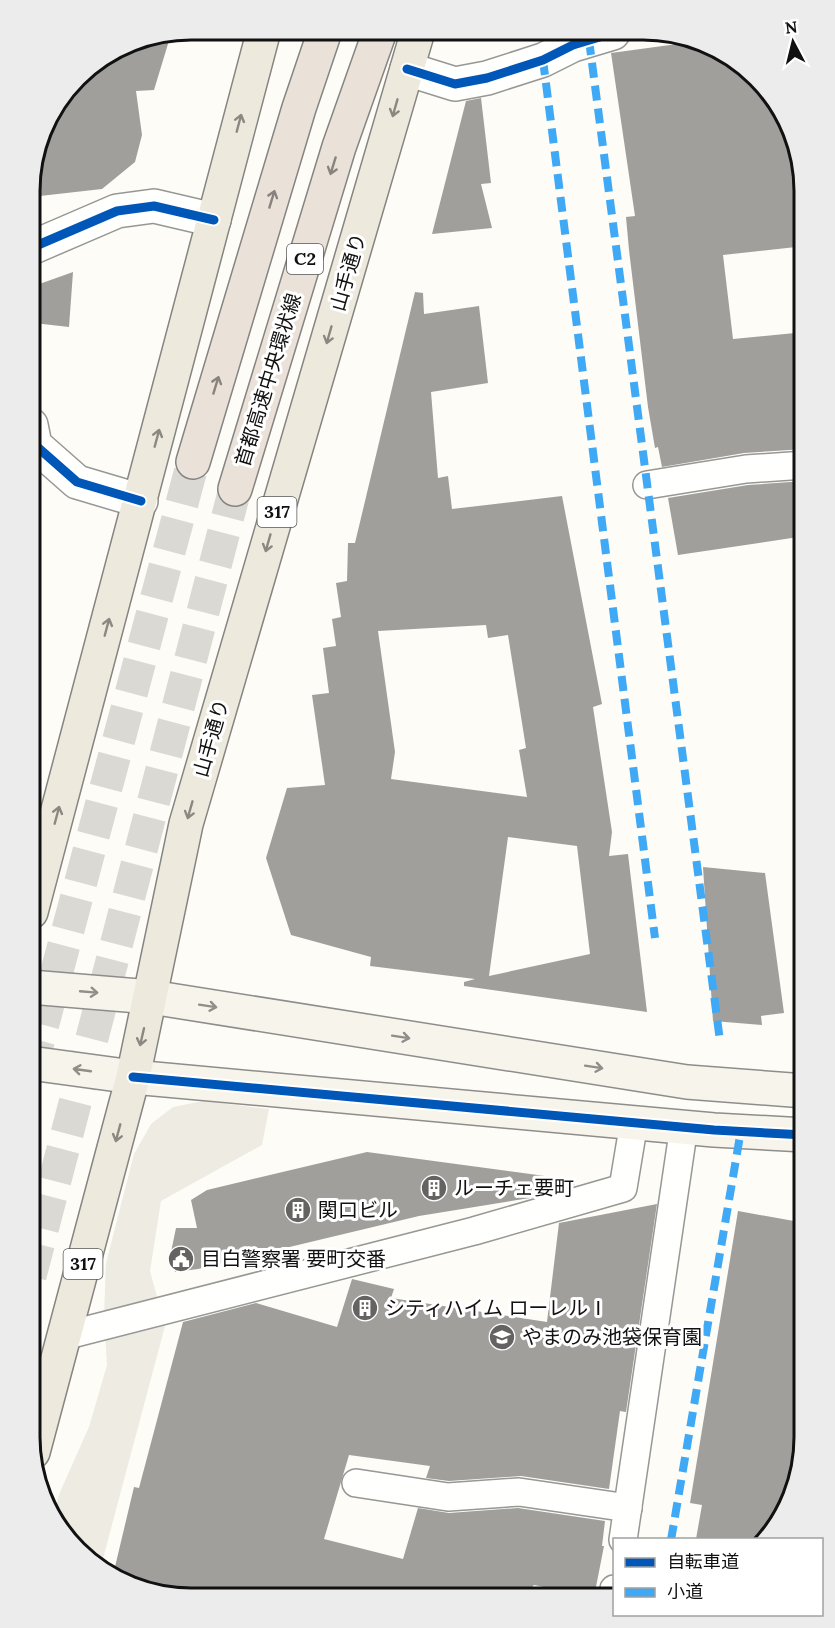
<svg xmlns="http://www.w3.org/2000/svg" width="835" height="1628" viewBox="0 0 835 1628" font-family="Lora,'Noto Sans JP',serif">
<style>
.plaza{fill:#edebe2}
.building{fill:#a19f9c;fill-rule:evenodd}
.lines{fill:none;stroke-linecap:round;stroke-linejoin:round}
.highway-tunnel{stroke:#dad9d4;stroke-width:33;stroke-dasharray:33 16;stroke-linecap:butt}
.lane-casing{stroke:#979795;stroke-width:30}
.street-casing{stroke:#979795;stroke-width:36}
.secondary-casing{stroke:#8e8d8b;stroke-width:36}
.primary-casing{stroke:#858482;stroke-width:36}
.highway-casing{stroke:#858482;stroke-width:36}
.lane{stroke:#fffffe;stroke-width:27}
.street{stroke:#fffffe;stroke-width:33}
.secondary{stroke:#f6f4eb;stroke-width:33}
.primary{stroke:#ede9dc;stroke-width:33}
.highway{stroke:#eae1d8;stroke-width:33}
.quiet{stroke:#3fa9f5;stroke-width:8;stroke-dasharray:15 8;stroke-linecap:butt}
.cycleway-casing{stroke:#fff;stroke-width:13}
.cycleway{stroke:#0057b8;stroke-width:9}
.oneway{stroke:#8a8881}
.oneway2{stroke:#88837e}
.oneway3{stroke:#8f8e89}
.labels{text-anchor:middle;stroke-width:6;stroke-linejoin:round;paint-order:stroke}
.shield{fill:#fff;stroke:#585858;stroke-width:1.5}
.shield-label{font-size:18px;font-weight:bold;fill:#111}
.street-label{font-size:20px;fill:#111;stroke:#fff}
.poi-label{font-size:20px;fill:#111;stroke:#fff;text-anchor:start}
.rim{fill:none;stroke:#111;stroke-width:3}
</style>
<rect width="100%" height="100%" fill="#fdfcf7"/>
<path class="plaza" d="M 203,1101 L 269,1109 L 262,1145 L 161,1201 L 150,1271 L 165,1326 L 101,1566 L 85,1558 L 54,1512 L 60,1492 L 89,1427 L 107,1365 L 104,1317 L 106,1263 L 134,1154 L 151,1124 L 173,1107 Z"/>
<g class="building">
<path d="M 171,34 L 154,90 L 136,91 L 142,135 L 135,162 L 102,189 L 31,197 L 31,171 L 47,120 L 85,70 L 130,42 Z"/>
<path d="M 692,42 L 750,70 L 797,140 L 805,191 L 805,246 L 723,255 L 733,339 L 805,332 L 805,449 L 744,453 L 662,467 L 658,447 L 655,448 L 648,407 L 629,250 L 626,217 L 635,216 L 611,53 Z"/>
<path d="M 481,98 L 491,183 L 481,184 L 492,228 L 432,234 L 466,101 Z"/>
<path d="M 73,272 L 69,327 L 34,323 L 31,287 Z"/>
<path d="M 415,292 L 423,293 L 424,314 L 479,306 L 488,383 L 431,392 L 438,478 L 448,476 L 452,509 L 562,496 L 602,704 L 593,707 L 612,832 L 609,856 L 628,854 L 647,1012 L 464,986 L 464,982 L 475,979 L 370,966 L 371,957 L 291,935 L 266,858 L 287,788 L 325,785 L 312,695 L 329,693 L 323,648 L 336,646 L 332,619 L 341,617 L 336,583 L 347,581 L 348,543 L 355,543 ZM 486,625 L 488,638 L 508,635 L 526,748 L 519,750 L 527,797 L 391,779 L 395,752 L 378,631 ZM 508,837 L 577,846 L 590,954 L 489,976 Z"/>
<path d="M 805,481 L 805,536 L 678,555 L 668,498 L 748,485 Z"/>
<path d="M 703,867 L 765,873 L 784,1013 L 761,1016 L 762,1025 L 713,1021 Z"/>
<path d="M 367,1152 L 575,1180 L 575,1185 L 536,1197 L 419,1216 L 198,1269 L 175,1272 L 171,1252 L 176,1228 L 197,1228 L 191,1200 L 207,1190 Z"/>
<path d="M 657,1204 L 626,1412 L 620,1411 L 609,1489 L 521,1476 L 449,1481 L 426,1478 L 430,1466 L 349,1455 L 324,1539 L 403,1559 L 418,1508 L 449,1513 L 518,1508 L 605,1521 L 602,1546 L 604,1546 L 594,1597 L 534,1585 L 522,1598 L 170,1597 L 114,1571 L 134,1487 L 139,1488 L 183,1322 L 256,1303 L 337,1327 L 352,1279 L 394,1289 L 391,1298 L 547,1322 L 559,1223 Z"/>
<path d="M 738,1211 L 805,1223 L 805,1448 L 771,1535 L 765,1539 L 696,1539 L 702,1505 L 690,1503 Z"/>
</g>
<g class="lines">
<g class="highway-tunnel">
<path d="M 30,1072 L 193,462"/>
<path d="M 30,1276 L 235,489"/>
</g>
<g class="lane-casing">
<g id="lane">
<path d="M 647,485 L 746,469 L 805,465"/>
<path d="M 64,1336 L 474,1231 L 623,1188 L 634,1122"/>
<path d="M 356,1483 L 448,1497 L 519,1492 L 628,1508"/>
<path d="M 623,1540 L 684,1126"/>
<path d="M 613,1598 L 614,1589"/>
</g>
</g>
<g class="street-casing">
<g id="street">
<path d="M 407,69 L 455,84 L 487,78 L 543,60 L 573,45 L 613,33"/>
<path d="M 31,248 L 117,211 L 154,206 L 214,220"/>
<path d="M 31,425 L 35,445 L 77,482 L 141,501"/>
</g>
</g>
<g class="secondary-casing">
<g id="secondary">
<path d="M 30,987 L 151,997 L 687,1082 L 805,1091"/>
<path d="M 30,1063 L 133,1077 L 714,1130 L 805,1135"/>
</g>
</g>
<g class="primary-casing">
<g id="primary">
<path d="M 31,912 L 264,30"/>
<path d="M 33,1452 L 133,1077 L 186,824 L 418,31"/>
</g>
</g>
<g class="highway-casing">
<g id="highway">
<path d="M 193,462 L 299,108 L 325,31"/>
<path d="M 235,489 L 339,147 L 380,31"/>
</g>
</g>
<use href="#lane" class="lane"/>
<use href="#street" class="street"/>
<use href="#secondary" class="secondary"/>
<use href="#primary" class="primary"/>
<use href="#highway" class="highway"/>
<g class="quiet">
<path d="M 589,40 L 720,1041"/>
<path d="M 543,60 L 655,938"/>
<path d="M 671,1540 L 741,1130"/>
</g>
<g class="cycleway-casing">
<g id="cycleway">
<path d="M 407,69 L 455,84 L 487,78 L 543,60 L 573,45 L 613,33"/>
<path d="M 31,248 L 117,211 L 154,206 L 214,220"/>
<path d="M 31,425 L 35,445 L 77,482 L 141,501"/>
<path d="M 133,1077 L 714,1130 L 805,1135"/>
</g>
</g>
<use href="#cycleway" class="cycleway"/>
</g>
<defs><path id="oneway-shaft" d="M-6 0H5M1.5-3L5.5 0L1.5 3" fill="none" stroke-width="1.6" stroke-linecap="round" stroke-linejoin="round" transform="scale(1.5)"/></defs>
<g class="oneway">
<use href="#oneway-shaft" transform="translate(395 108) rotate(106)"/>
<use href="#oneway-shaft" transform="translate(239 123) rotate(-75)"/>
<use href="#oneway-shaft" transform="translate(329 335) rotate(106)"/>
<use href="#oneway-shaft" transform="translate(157 438) rotate(-75)"/>
<use href="#oneway-shaft" transform="translate(268 543) rotate(106)"/>
<use href="#oneway-shaft" transform="translate(107 627) rotate(-75)"/>
<use href="#oneway-shaft" transform="translate(190 810) rotate(106)"/>
<use href="#oneway-shaft" transform="translate(57 815) rotate(-75)"/>
<use href="#oneway-shaft" transform="translate(142 1037) rotate(103)"/>
<use href="#oneway-shaft" transform="translate(118 1133) rotate(105)"/>
</g>
<g class="oneway2">
<use href="#oneway-shaft" transform="translate(333 166) rotate(107)"/>
<use href="#oneway-shaft" transform="translate(272 199) rotate(-73)"/>
<use href="#oneway-shaft" transform="translate(216 385) rotate(-73)"/>
</g>
<g class="oneway3">
<use href="#oneway-shaft" transform="translate(89 992) rotate(5)"/>
<use href="#oneway-shaft" transform="translate(208 1006) rotate(9)"/>
<use href="#oneway-shaft" transform="translate(401 1037) rotate(9)"/>
<use href="#oneway-shaft" transform="translate(594 1067) rotate(9)"/>
<use href="#oneway-shaft" transform="translate(82 1070) rotate(-172)"/>
</g>
<defs>
<g id="building-disc" transform="scale(1.35)"><circle r="9.5" fill="#646362" stroke="#fff"/><path d="M-4-6H4V6H1V3H-1V6H-4ZM-2.5-4.3h1.7v1.8h-1.7ZM.8-4.3h1.7v1.8H.8ZM-2.5-1h1.7V.8h-1.7ZM.8-1h1.7V.8H.8Z" fill="#fff"/></g>
<g id="civic-disc" transform="scale(1.35)"><circle r="9.5" fill="#646362" stroke="#fff"/><path d="M-.6-6.5H3V-4.5H.6V-3L4-1V1h2V6H-6V1h2V-1L-.6-3ZM-1.2 2.5V6h2.4V2.5Z" fill="#fff"/></g>
<g id="school-disc" transform="scale(1.35)"><circle r="9.5" fill="#646362" stroke="#fff"/><path d="M0-5L7-2L0 1L-7-2ZM-4 1L0 2.5L4 1V4Q0 6-4 4Z" fill="#fff"/></g>
</defs>
<g fill-rule="evenodd">
<use href="#building-disc" x="434" y="1188"/>
<use href="#building-disc" x="298" y="1210"/>
<use href="#civic-disc" x="181" y="1259"/>
<use href="#building-disc" x="365" y="1308"/>
<use href="#school-disc" x="502" y="1337"/>
</g>
<g class="labels">
<g class="shield">
<rect x="287" y="244" width="36" height="30" rx="4.5"/>
<rect x="257.5" y="497" width="39" height="30" rx="4.5"/>
<rect x="63.5" y="1249" width="39" height="30" rx="4.5"/>
</g>
<g class="shield-label">
<text x="305" y="265">C2</text>
<text x="277" y="518">317</text>
<text x="83" y="1270">317</text>
</g>
<g class="street-label">
<text transform="translate(348 272) rotate(-74)" y="7">山手通り</text>
<text transform="translate(268 380) rotate(-73)" y="7">首都高速中央環状線</text>
<text transform="translate(211 738) rotate(-74)" y="7">山手通り</text>
</g>
<g class="poi-label">
<text x="454" y="1195">ルーチェ要町</text>
<text x="318" y="1217">関口ビル</text>
<text x="201" y="1266">目白警察署 要町交番</text>
<text x="385" y="1315">シティハイム ローレルⅠ</text>
<text x="522" y="1344">やまのみ池袋保育園</text>
</g>
</g>
<path d="M0 0H835V1628H0ZM191 40H643A151 151 0 0 1 794 191V1437A151 151 0 0 1 643 1588H191A151 151 0 0 1 40 1437V191A151 151 0 0 1 191 40Z" fill="#ececec" fill-rule="evenodd"/>
<path class="rim" d="M191 40H643A151 151 0 0 1 794 191V1437A151 151 0 0 1 643 1588H191A151 151 0 0 1 40 1437V191A151 151 0 0 1 191 40Z"/>
<rect x="613" y="1538" width="210" height="78" fill="#ffffff" stroke="#a0a0a0" stroke-width="1.5"/>
<rect x="625" y="1558" width="30" height="9" fill="#0057b8" stroke="#a0a0a0" stroke-width="1.5"/>
<text x="667" y="1568" font-size="18" fill="#111111">自転車道</text>
<rect x="625" y="1588" width="30" height="9" fill="#3fa9f5" stroke="#a0a0a0" stroke-width="1.5"/>
<text x="667" y="1598" font-size="18" fill="#111111">小道</text>
<g transform="translate(793 42) rotate(353)" stroke="#ffffff" stroke-width="4.5" paint-order="stroke">
<path d="M0-4.5L10 22L0 15L-10 22Z" fill="#111111"/>
<text y="-9" font-size="16" font-weight="bold" text-anchor="middle" fill="#111111">N</text>
</g>
</svg>
